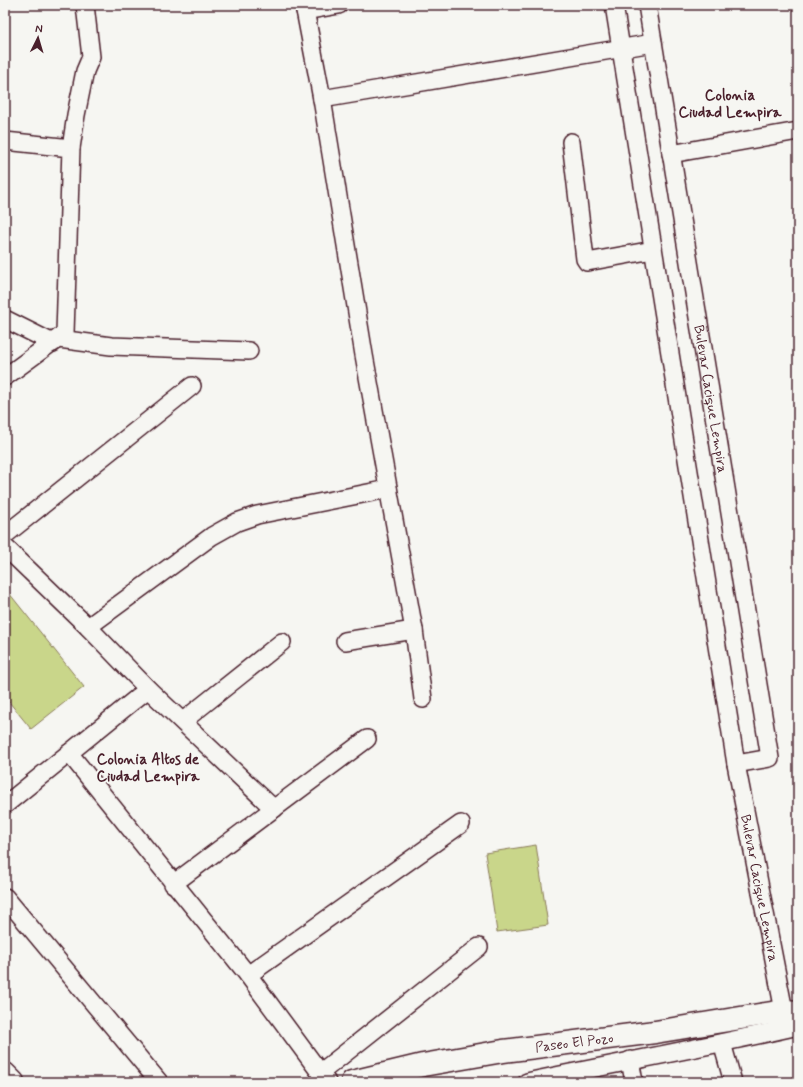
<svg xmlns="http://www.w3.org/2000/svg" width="803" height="1087" viewBox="0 0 803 1087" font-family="Mynerve,sans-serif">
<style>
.green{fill:#c9d68a;stroke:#8a7a5a}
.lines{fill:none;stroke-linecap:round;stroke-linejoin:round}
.street-casing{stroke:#4a1f2b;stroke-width:20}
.secondary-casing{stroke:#4a1f2b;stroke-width:25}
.street{stroke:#f6f6f2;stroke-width:17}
.secondary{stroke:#f6f6f2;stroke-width:22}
.labels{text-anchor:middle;stroke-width:4;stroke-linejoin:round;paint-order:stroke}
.street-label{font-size:14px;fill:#4a1f2b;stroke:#f6f6f2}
.neighbourhood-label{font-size:15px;font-weight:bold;fill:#4a1f2b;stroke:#f6f6f2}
</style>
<rect width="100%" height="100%" fill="#f6f6f2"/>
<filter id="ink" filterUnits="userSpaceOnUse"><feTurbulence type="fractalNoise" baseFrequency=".025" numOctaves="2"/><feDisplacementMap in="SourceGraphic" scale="8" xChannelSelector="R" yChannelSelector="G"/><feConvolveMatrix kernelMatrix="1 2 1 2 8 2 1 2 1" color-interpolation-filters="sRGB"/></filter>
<g filter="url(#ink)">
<g class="green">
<path d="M 9,593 L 84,687 L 31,729 L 5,697 L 5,596 Z"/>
<path d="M 536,845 L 548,925 L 497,932 L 485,853 Z"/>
</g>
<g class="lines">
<g class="street-casing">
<g id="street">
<path d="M 304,5 L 322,99 L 364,355 L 414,630 L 423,699"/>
<path id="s1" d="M 614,5 L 736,764 L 784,1011"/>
<path id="s2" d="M 647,5 L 770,758 L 736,764"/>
<path d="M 305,11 L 339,5"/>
<path d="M 322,99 L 653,43"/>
<path d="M 5,141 L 71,148 L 65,333 L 5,377"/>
<path d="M 571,142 L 585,259 L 587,262 L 653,250"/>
<path d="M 71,148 L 76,115 L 85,71 L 91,57 L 85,5"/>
<path d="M 671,154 L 798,131"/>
<path d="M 5,319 L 53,343"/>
<path d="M 59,339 L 111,346 L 249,351"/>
<path d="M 5,535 L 192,386"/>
<path d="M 5,547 L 88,627 L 148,689 L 274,809"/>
<path d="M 88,627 L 212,536 L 237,522 L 257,515 L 388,489"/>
<path d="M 345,641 L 414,630"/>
<path d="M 183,721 L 282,642"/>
<path d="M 69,753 L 248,975 L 327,1082"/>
<path d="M 5,805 L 148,689"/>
<path d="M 173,884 L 367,739"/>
<path d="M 5,897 L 159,1082"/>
<path d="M 248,975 L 461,824"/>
<path d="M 722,1043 L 733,1082"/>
<path d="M 630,1060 L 634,1082"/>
<path d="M 320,1073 L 479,947"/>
<path d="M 527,1082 C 617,1063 708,1047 798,1026"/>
</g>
</g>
<g class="secondary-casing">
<g id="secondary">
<path d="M 5,1074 L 13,1082"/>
<path id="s3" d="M 352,1082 L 423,1065 L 503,1051 L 655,1032 L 784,1011 L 798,1012"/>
</g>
</g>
<use href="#street" class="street"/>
<use href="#secondary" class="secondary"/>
</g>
</g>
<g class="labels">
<g class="street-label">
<text dy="5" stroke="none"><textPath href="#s2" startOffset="399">Bulevar Cacique Lempira</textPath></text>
<text dy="5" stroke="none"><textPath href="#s1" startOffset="895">Bulevar Cacique Lempira</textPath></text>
<text dy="5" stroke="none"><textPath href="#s3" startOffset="226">Paseo El Pozo</textPath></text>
</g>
<g class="neighbourhood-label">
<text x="730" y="100">Colonia<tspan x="730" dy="17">Ciudad Lempira</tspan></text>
<text x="148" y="764">Colonia Altos de<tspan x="148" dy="17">Ciudad Lempira</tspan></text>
</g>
</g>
<rect width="803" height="1087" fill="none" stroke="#f6f6f2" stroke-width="20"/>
<rect x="10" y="10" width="783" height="1067" fill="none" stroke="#4a1f2b" stroke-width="1.5" filter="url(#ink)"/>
<g transform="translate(38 38) rotate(5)" stroke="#f6f6f2" stroke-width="3" paint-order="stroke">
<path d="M0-3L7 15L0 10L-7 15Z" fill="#4a1f2b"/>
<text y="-6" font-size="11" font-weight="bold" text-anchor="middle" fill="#4a1f2b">N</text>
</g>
</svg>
